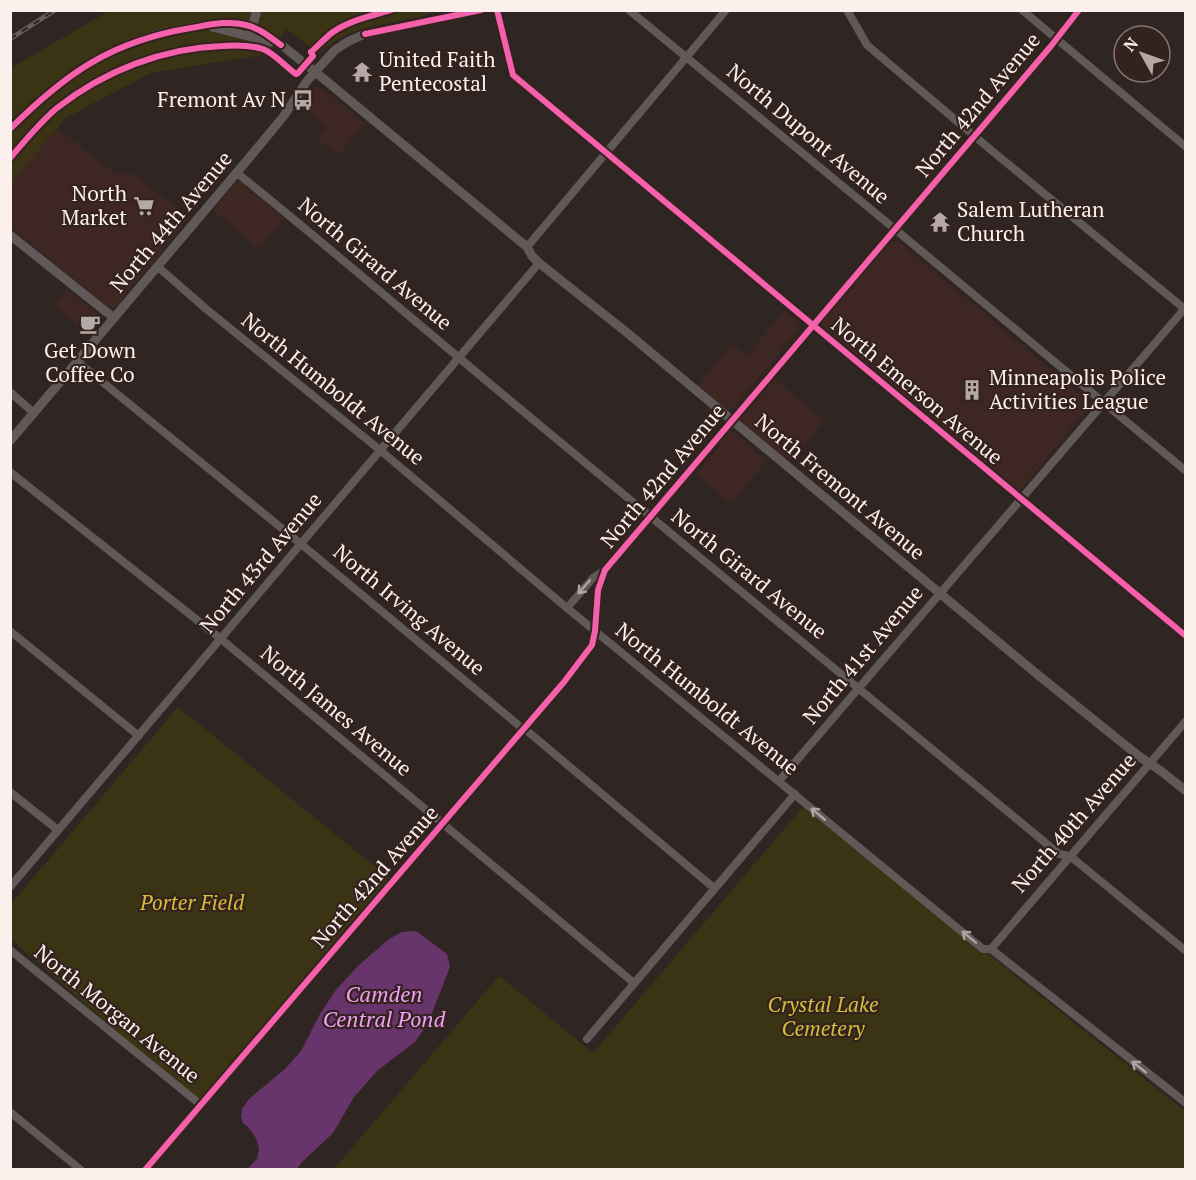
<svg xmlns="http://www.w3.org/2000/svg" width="1196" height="1180" viewBox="0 0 1196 1180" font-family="'PT Serif',serif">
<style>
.built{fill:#3e2723}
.green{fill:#3b3414}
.water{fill:#68346c}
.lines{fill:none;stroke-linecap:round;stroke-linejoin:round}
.minor{stroke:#605957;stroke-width:8}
.tertiary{stroke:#605957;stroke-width:9}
.rail-casing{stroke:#66605e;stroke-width:4.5}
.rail{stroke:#34221e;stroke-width:2;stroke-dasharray:7;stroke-linecap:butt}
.cycleway-casing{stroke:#34221e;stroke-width:10}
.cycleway{stroke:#f560ab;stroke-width:6}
.oneway{stroke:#aea4a2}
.labels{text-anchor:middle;stroke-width:4.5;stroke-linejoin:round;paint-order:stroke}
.poi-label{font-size:21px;fill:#fcf0ed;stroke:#34221e;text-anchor:start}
.street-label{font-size:21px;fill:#fcf0ed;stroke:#34221e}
.park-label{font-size:21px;font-style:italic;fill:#d8bd38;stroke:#34221e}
.water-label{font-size:22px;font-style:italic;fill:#f09ff6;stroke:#34221e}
</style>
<rect width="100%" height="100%" fill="#2f2623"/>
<g class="built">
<path d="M 317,87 L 323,89 L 365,124 L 338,155 L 317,138 L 326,127 L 299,105 L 306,93 L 311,88 Z"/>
<path d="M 57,128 L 117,175 L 132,172 L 188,218 L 164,247 L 161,254 L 124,294 L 123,299 L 120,304 L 114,307 L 106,306 L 11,227 L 11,182 Z"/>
<path d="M 240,181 L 244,182 L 246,187 L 284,218 L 259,249 L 213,210 L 235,182 Z"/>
<path d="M 891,241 L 899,242 L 1088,401 L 1089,406 L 1021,489 L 1019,490 L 1015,489 L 821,327 L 822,322 Z"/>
<path d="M 67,290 L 99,315 L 100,322 L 90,335 L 54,306 Z"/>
<path d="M 785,311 L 798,322 L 800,326 L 799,329 L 734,407 L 730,409 L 726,409 L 698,386 L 733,343 L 747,355 Z"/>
<path d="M 775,379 L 824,421 L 790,461 L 769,447 L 740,422 L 740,418 L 746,410 L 753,405 Z"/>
<path d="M 730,432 L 733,432 L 766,461 L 731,503 L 695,474 L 719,447 L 721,438 L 726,433 Z"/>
</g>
<g class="green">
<path d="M 109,11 L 440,11 L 430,13 L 424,16 L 360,29 L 338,39 L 318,53 L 287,29 L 268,54 L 151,73 L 67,117 L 11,182 L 11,68 Z"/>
<path d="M 178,707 L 393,881 L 201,1105 L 11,939 L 11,904 Z"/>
<path d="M 803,807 L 1185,1111 L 1185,1169 L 333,1170 L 499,976 L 593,1053 Z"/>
</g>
<path class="water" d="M 416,931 L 447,954 L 450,967 L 428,1023 L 415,1042 L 378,1070 L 354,1097 L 333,1133 L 302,1162 L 297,1169 L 247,1169 L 257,1159 L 259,1149 L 256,1138 L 248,1127 L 243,1123 L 241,1117 L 242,1109 L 249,1099 L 285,1069 L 301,1051 L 320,1014 L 335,991 L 358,966 L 389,939 L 402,932 Z"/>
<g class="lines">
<g class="minor">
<path d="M 497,10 L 513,75 L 1186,636"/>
<path d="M 629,10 L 902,235 L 1186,471"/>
<path d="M 847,10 L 867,45 L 991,150 L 1186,310"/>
<path d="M 1022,10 L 1186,147"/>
<path d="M 237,173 C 340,256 440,343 542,427 C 714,570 887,711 1059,854 L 1070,856 L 1186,951"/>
<path d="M 527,247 L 726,10"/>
<path d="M 158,267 L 205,308 L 380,450 L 567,608 L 983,949 L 991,949 L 1186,1103"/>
<path d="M 78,362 L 301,544 L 523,729 L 526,730 L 714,888"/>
<path d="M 10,392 L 34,413"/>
<path d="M 10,472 L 221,639 L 634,983"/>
<path d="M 567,608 L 593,578 L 605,570"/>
<path d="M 10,631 L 139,736"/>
<path d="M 779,781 L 1186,307"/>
<path d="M 10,792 L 58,830"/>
<path d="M 10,887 L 539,263"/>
<path d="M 991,949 L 1186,721"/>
<path d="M 10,950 L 201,1105"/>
<path d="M 587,1039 L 795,794"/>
<path d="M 10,1112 L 81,1170"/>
</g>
<g class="tertiary">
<path d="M 212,27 L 271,42"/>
<path d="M 251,31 L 257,10"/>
<path d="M 10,129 C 50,89 94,54 149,37 C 163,32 178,30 193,27 C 211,24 229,20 247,25 C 267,31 284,47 300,60 C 314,71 328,82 342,94 C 404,145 465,196 527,247 L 532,256 L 539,263 L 625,331 L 1038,675 L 1140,757 L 1161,771 L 1186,791"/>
<path d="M 10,235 L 114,318"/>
<path d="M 10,441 L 244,164 L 283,117 L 307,81 L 324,62 L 335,50 L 349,41 L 365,34 L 481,10"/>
<path d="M 145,1170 L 564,682 L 592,645 L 595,631 L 598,590 L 605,570 L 1051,46 L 1079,10"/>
</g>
<g class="rail-casing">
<path id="rail" d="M 10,39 L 55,10"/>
</g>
<use href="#rail" class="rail"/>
<g class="cycleway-casing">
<g id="cycleway">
<path d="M 497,10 L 513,75 L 1186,636"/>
<path d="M 365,34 L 481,10"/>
<path d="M 311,52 C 319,45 325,38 333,32 C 351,20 371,16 391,10"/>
<path d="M 10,129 C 66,73 112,41 191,28 C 209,25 227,20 246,25 C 259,28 270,37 281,45"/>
<path d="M 10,158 C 25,141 40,122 57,108 C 104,71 163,48 222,46 C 234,45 250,45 263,49 C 275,54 285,66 296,74 L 298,73 L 313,56 L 311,52"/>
<path d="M 145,1170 L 564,682 L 592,645 L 595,631 L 598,590 L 605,570 L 1051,46 L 1079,10"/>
</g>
</g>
<use href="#cycleway" class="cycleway"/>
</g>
<defs><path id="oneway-shaft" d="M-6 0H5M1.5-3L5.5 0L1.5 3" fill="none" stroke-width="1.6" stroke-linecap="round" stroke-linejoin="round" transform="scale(1.5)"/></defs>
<g class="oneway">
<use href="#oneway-shaft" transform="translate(584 587) rotate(131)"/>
<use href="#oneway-shaft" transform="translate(818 814) rotate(-140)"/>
<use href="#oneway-shaft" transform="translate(969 937) rotate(-141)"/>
<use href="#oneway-shaft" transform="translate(1139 1067) rotate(-142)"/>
</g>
<defs>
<g id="temple-bare" transform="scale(1.62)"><path d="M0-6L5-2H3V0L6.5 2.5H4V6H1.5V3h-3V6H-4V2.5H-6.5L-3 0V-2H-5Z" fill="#b4a9a6" stroke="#34221e" stroke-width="2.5" paint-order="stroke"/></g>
<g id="bus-bare" transform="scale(1.62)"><path d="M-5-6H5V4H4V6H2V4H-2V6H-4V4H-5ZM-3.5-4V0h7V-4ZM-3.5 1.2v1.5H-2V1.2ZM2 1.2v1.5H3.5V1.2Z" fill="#b4a9a6" stroke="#34221e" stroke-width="2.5" paint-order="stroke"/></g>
<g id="supermarket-bare" transform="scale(1.62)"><path d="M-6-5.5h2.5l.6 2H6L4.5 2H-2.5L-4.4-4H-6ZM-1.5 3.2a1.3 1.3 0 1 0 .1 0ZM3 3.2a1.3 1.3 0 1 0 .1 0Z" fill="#b4a9a6" stroke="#34221e" stroke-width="2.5" paint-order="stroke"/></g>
<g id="cafe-bare" transform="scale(1.62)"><path d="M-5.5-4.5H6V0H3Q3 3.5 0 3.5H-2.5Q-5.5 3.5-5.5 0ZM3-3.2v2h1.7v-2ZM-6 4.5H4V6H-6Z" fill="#b4a9a6" stroke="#34221e" stroke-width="2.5" paint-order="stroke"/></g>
<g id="building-bare" transform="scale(1.62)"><path d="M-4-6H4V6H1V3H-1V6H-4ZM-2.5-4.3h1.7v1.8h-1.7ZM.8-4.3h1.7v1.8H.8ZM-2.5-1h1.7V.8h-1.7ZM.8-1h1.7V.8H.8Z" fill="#b4a9a6" stroke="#34221e" stroke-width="2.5" paint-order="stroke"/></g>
</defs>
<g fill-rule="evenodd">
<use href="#temple-bare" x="362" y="72"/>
<use href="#bus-bare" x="303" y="100"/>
<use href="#supermarket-bare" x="144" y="206"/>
<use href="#temple-bare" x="940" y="222"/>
<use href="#cafe-bare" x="90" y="324"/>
<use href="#building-bare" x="972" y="390"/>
</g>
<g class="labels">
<g class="poi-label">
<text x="379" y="67">United Faith<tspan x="379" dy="24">Pentecostal</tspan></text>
<text x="286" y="107" text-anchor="end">Fremont Av N</text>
<text x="127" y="201" text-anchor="end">North<tspan x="127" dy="24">Market</tspan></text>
<text x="957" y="217">Salem Lutheran<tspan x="957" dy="24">Church</tspan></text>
<text x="90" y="358" text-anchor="middle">Get Down<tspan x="90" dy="24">Coffee Co</tspan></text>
<text x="989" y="385">Minneapolis Police<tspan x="989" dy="24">Activities League</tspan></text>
</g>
<g class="street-label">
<text transform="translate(978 105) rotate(-50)" y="7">North 42nd Avenue</text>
<text transform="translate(808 134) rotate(40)" y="7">North Dupont Avenue</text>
<text transform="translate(171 222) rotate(-50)" y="7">North 44th Avenue</text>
<text transform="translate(375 264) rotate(40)" y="7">North Girard Avenue</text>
<text transform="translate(333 389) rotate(39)" y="7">North Humboldt Avenue</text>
<text transform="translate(917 391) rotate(40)" y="7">North Emerson Avenue</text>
<text transform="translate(663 476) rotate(-50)" y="7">North 42nd Avenue</text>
<text transform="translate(840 487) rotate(40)" y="7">North Fremont Avenue</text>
<text transform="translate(261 563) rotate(-50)" y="7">North 43rd Avenue</text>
<text transform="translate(749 574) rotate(39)" y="7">North Girard Avenue</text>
<text transform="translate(409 610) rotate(40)" y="7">North Irving Avenue</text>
<text transform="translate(863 655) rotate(-50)" y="7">North 41st Avenue</text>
<text transform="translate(707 699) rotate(39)" y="7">North Humboldt Avenue</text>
<text transform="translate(336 711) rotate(40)" y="7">North James Avenue</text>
<text transform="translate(1074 823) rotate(-49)" y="7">North 40th Avenue</text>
<text transform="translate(375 877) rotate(-49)" y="7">North 42nd Avenue</text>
<text transform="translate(117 1014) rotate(39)" y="7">North Morgan Avenue</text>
</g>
<g class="park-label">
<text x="192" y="910">Porter Field</text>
<text x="823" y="1012">Crystal Lake<tspan x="823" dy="24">Cemetery</tspan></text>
</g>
<g class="water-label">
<text x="384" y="1002">Camden<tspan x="384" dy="25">Central Pond</tspan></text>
</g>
</g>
<rect width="1196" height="1180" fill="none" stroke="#fcf0ed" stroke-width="24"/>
<g transform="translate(1142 54) rotate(310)"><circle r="28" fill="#34221e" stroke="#847471" stroke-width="1.5"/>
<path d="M0-4.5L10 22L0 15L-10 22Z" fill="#b4a9a6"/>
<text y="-9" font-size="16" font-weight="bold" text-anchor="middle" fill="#fcf0ed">N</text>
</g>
</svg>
